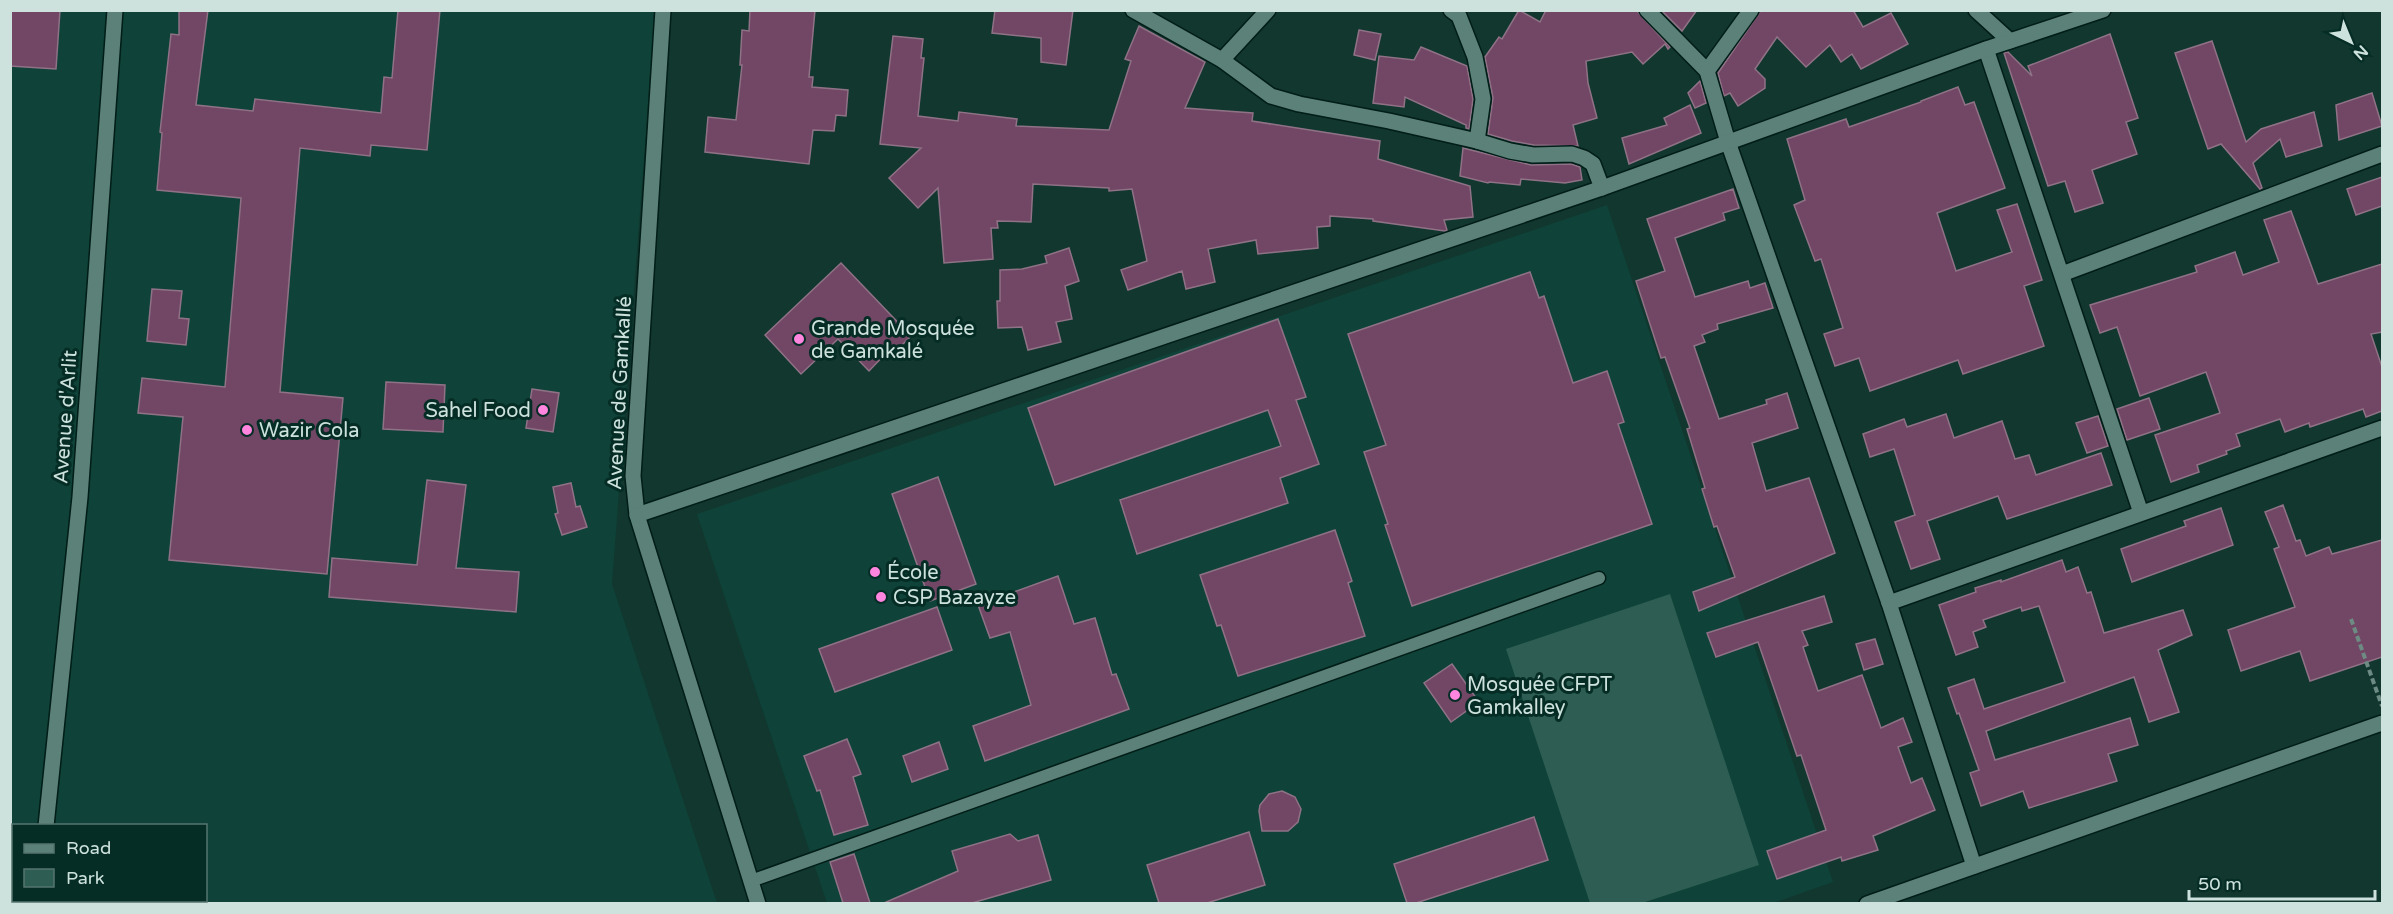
<svg xmlns="http://www.w3.org/2000/svg" width="2393" height="914" viewBox="0 0 2393 914" font-family="'Varela Round',sans-serif">
<style>
.built{fill:#0f4238;fill-rule:evenodd}
.green{fill:#2e5e53}
.building{fill:#714765;stroke:#8f7286;stroke-width:1.5}
.lines{fill:none;stroke-linecap:round;stroke-linejoin:round}
.lane-casing{stroke:#011d17;stroke-width:15}
.street-casing{stroke:#011d17;stroke-width:18}
.path{stroke:#6d8a83;stroke-width:4;stroke-dasharray:6 3;stroke-linecap:butt}
.lane{stroke:#5b8178;stroke-width:12}
.street{stroke:#5b8178;stroke-width:15}
.poi-dot{fill:#ff85de;stroke:#052d25;stroke-width:2}
.labels{text-anchor:middle;stroke-width:6;stroke-linejoin:round;paint-order:stroke}
.poi-label{font-size:20px;fill:#cee2dd;stroke:#052d25;text-anchor:start}
.street-label{font-size:20px;fill:#cee2dd;stroke:#052d25}
</style>
<rect width="100%" height="100%" fill="#11372f"/>
<g class="built">
<path d="M 10,11 L 655,11 L 612,584 L 717,903 L 11,903 ZM 14,826 L 206,826 L 206,900 L 14,900 Z"/>
<path d="M 1607,205 L 1833,882 L 1771,904 L 827,903 L 697,514 Z"/>
</g>
<path class="green" d="M 1670,594 L 1759,865 L 1642,903 L 1590,903 L 1506,649 Z"/>
<g class="building">
<path d="M 10,10 L 60,10 L 56,69 L 10,66 Z"/>
<path d="M 179,10 L 208,10 L 196,105 L 253,111 L 255,99 L 381,113 L 384,77 L 392,78 L 398,10 L 440,10 L 427,150 L 371,145 L 370,156 L 300,148 L 280,392 L 343,398 L 327,574 L 169,560 L 183,417 L 138,413 L 142,378 L 225,387 L 241,198 L 157,190 L 162,133 L 160,132 L 171,34 L 179,35 Z"/>
<path d="M 750,10 L 815,10 L 809,77 L 813,77 L 812,87 L 848,90 L 846,116 L 836,115 L 834,131 L 813,130 L 809,164 L 705,152 L 708,117 L 736,120 L 742,65 L 740,65 L 742,30 L 749,31 Z"/>
<path d="M 995,10 L 1073,10 L 1066,65 L 1041,62 L 1041,38 L 992,33 Z"/>
<path d="M 1519,10 L 1540,22 L 1546,10 L 1636,10 L 1670,47 L 1668,49 L 1665,44 L 1643,64 L 1632,52 L 1586,61 L 1588,83 L 1597,118 L 1573,125 L 1578,146 L 1534,145 L 1512,141 L 1488,134 L 1493,98 L 1485,57 L 1499,37 L 1502,39 Z"/>
<path d="M 1664,10 L 1697,10 L 1682,31 L 1663,12 Z"/>
<path d="M 1761,10 L 1853,10 L 1863,27 L 1891,13 L 1908,44 L 1861,69 L 1852,54 L 1841,62 L 1830,45 L 1806,67 L 1777,37 L 1755,69 L 1765,79 L 1765,88 L 1738,106 L 1730,93 L 1724,96 L 1718,73 Z"/>
<path d="M 1139,26 L 1205,62 L 1185,108 L 1253,113 L 1252,121 L 1380,141 L 1378,159 L 1470,186 L 1473,217 L 1444,220 L 1447,230 L 1445,231 L 1373,221 L 1373,219 L 1330,216 L 1330,226 L 1317,227 L 1318,248 L 1258,254 L 1256,240 L 1208,249 L 1215,282 L 1186,289 L 1182,271 L 1128,290 L 1121,270 L 1147,261 L 1132,189 L 1109,191 L 1109,188 L 1033,184 L 1031,222 L 997,221 L 998,228 L 991,228 L 993,259 L 944,263 L 938,188 L 918,208 L 889,178 L 921,148 L 880,144 L 893,36 L 923,39 L 921,58 L 924,58 L 918,116 L 958,121 L 959,112 L 1017,119 L 1016,126 L 1109,130 L 1131,61 L 1125,59 Z"/>
<path d="M 1359,30 L 1381,34 L 1375,60 L 1354,55 Z"/>
<path d="M 2110,34 L 2138,118 L 2126,122 L 2137,154 L 2092,170 L 2103,203 L 2075,212 L 2065,181 L 2048,186 L 2004,53 L 2008,52 L 2032,76 L 2028,66 Z"/>
<path d="M 2212,41 L 2246,142 L 2261,129 L 2314,112 L 2322,146 L 2286,157 L 2280,139 L 2253,163 L 2262,188 L 2260,189 L 2221,144 L 2208,149 L 2175,53 Z"/>
<path d="M 1421,47 L 1467,66 L 1473,99 L 1469,129 L 1466,128 L 1466,125 L 1405,97 L 1404,107 L 1373,103 L 1379,56 L 1414,60 Z"/>
<path d="M 1700,81 L 1706,103 L 1695,108 L 1688,93 Z"/>
<path d="M 1958,87 L 1965,105 L 1974,102 L 2005,188 L 1937,213 L 1956,271 L 2012,252 L 1997,210 L 2017,204 L 2042,280 L 2024,286 L 2044,346 L 1963,374 L 1958,360 L 1870,391 L 1859,358 L 1835,366 L 1824,334 L 1843,328 L 1821,259 L 1815,261 L 1794,205 L 1805,200 L 1787,139 L 1846,119 L 1849,127 L 1921,102 L 1921,101 Z"/>
<path d="M 2372,93 L 2382,126 L 2339,140 L 2336,105 Z"/>
<path d="M 1690,105 L 1701,133 L 1629,164 L 1622,138 L 1667,125 L 1664,118 Z"/>
<path d="M 1463,148 L 1531,165 L 1571,164 L 1580,167 L 1582,180 L 1565,183 L 1521,179 L 1520,185 L 1489,182 L 1488,183 L 1460,176 Z"/>
<path d="M 2382,177 L 2382,206 L 2356,215 L 2347,189 Z"/>
<path d="M 1733,189 L 1739,208 L 1723,213 L 1725,220 L 1675,238 L 1695,297 L 1748,281 L 1750,288 L 1765,283 L 1773,308 L 1717,324 L 1718,329 L 1702,335 L 1705,342 L 1694,346 L 1719,419 L 1767,404 L 1766,400 L 1787,393 L 1798,428 L 1752,443 L 1766,491 L 1809,478 L 1835,553 L 1699,611 L 1693,592 L 1735,577 L 1717,526 L 1714,527 L 1702,489 L 1705,488 L 1687,429 L 1690,428 L 1665,357 L 1661,358 L 1636,281 L 1665,271 L 1647,219 Z"/>
<path d="M 2291,211 L 2318,284 L 2382,264 L 2382,332 L 2371,334 L 2382,367 L 2382,411 L 2366,417 L 2363,409 L 2310,427 L 2309,423 L 2285,432 L 2280,419 L 2236,434 L 2240,446 L 2226,451 L 2227,454 L 2197,465 L 2199,472 L 2171,482 L 2155,435 L 2220,413 L 2206,372 L 2140,396 L 2117,327 L 2100,333 L 2090,305 L 2197,272 L 2195,266 L 2235,252 L 2243,275 L 2279,262 L 2264,220 Z"/>
<path d="M 1069,248 L 1079,281 L 1065,286 L 1072,319 L 1056,322 L 1061,342 L 1028,350 L 1022,327 L 998,328 L 997,301 L 1000,301 L 1000,270 L 1022,269 L 1047,263 L 1045,256 Z"/>
<path d="M 841,263 L 911,336 L 894,353 L 890,349 L 869,371 L 838,339 L 801,374 L 765,335 Z"/>
<path d="M 1530,272 L 1539,298 L 1544,296 L 1573,383 L 1607,371 L 1624,422 L 1618,424 L 1652,524 L 1412,606 L 1385,525 L 1388,524 L 1364,452 L 1386,445 L 1348,334 Z"/>
<path d="M 152,289 L 182,291 L 179,318 L 189,319 L 186,345 L 147,341 Z"/>
<path d="M 1278,319 L 1306,397 L 1296,400 L 1319,464 L 1280,478 L 1288,503 L 1137,554 L 1120,500 L 1281,446 L 1268,410 L 1055,485 L 1028,408 Z"/>
<path d="M 386,382 L 445,385 L 443,432 L 383,429 Z"/>
<path d="M 532,389 L 559,393 L 553,432 L 526,428 Z"/>
<path d="M 2149,398 L 2160,429 L 2127,440 L 2117,409 Z"/>
<path d="M 1946,414 L 1954,438 L 2002,421 L 2015,459 L 2029,455 L 2036,475 L 2101,453 L 2112,485 L 2007,519 L 1998,496 L 1927,521 L 1940,559 L 1911,569 L 1895,522 L 1915,515 L 1894,449 L 1870,457 L 1863,434 L 1904,419 L 1907,427 Z"/>
<path d="M 2098,416 L 2108,446 L 2087,453 L 2076,423 Z"/>
<path d="M 938,477 L 976,584 L 930,601 L 892,494 Z"/>
<path d="M 427,480 L 466,485 L 456,568 L 519,572 L 516,612 L 329,597 L 332,558 L 417,565 Z"/>
<path d="M 571,483 L 576,507 L 580,506 L 587,527 L 562,535 L 555,514 L 558,513 L 553,487 Z"/>
<path d="M 2283,505 L 2296,541 L 2300,540 L 2306,556 L 2329,547 L 2332,554 L 2382,540 L 2382,657 L 2310,681 L 2300,651 L 2241,671 L 2228,630 L 2295,607 L 2274,549 L 2279,547 L 2265,512 Z"/>
<path d="M 2221,508 L 2233,545 L 2132,582 L 2121,549 L 2186,526 L 2184,521 Z"/>
<path d="M 1335,530 L 1352,581 L 1348,583 L 1365,636 L 1238,676 L 1221,625 L 1217,626 L 1200,575 Z"/>
<path d="M 2062,560 L 2066,572 L 2078,567 L 2087,593 L 2091,592 L 2104,633 L 2183,610 L 2192,635 L 2158,650 L 2179,712 L 2149,722 L 2134,677 L 1986,731 L 1995,760 L 2130,718 L 2138,745 L 2108,754 L 2117,781 L 2029,808 L 2023,791 L 1981,806 L 1970,773 L 1979,770 L 1959,713 L 1957,714 L 1948,688 L 1974,679 L 1984,709 L 2065,682 L 2039,606 L 2022,611 L 2021,607 L 1983,620 L 1986,627 L 1973,632 L 1978,647 L 1956,655 L 1939,605 L 1976,592 L 1975,588 L 2001,580 L 2001,582 Z"/>
<path d="M 1058,576 L 1074,624 L 1095,618 L 1112,675 L 1116,674 L 1129,709 L 985,761 L 973,726 L 1031,705 L 1010,632 L 990,638 L 978,605 Z"/>
<path d="M 1824,596 L 1832,622 L 1802,631 L 1808,645 L 1803,647 L 1818,691 L 1862,675 L 1881,728 L 1903,718 L 1912,742 L 1898,747 L 1911,783 L 1922,778 L 1935,810 L 1873,836 L 1878,850 L 1842,861 L 1841,857 L 1777,879 L 1767,851 L 1826,830 L 1801,755 L 1797,756 L 1758,642 L 1716,657 L 1707,633 Z"/>
<path d="M 937,607 L 952,650 L 835,692 L 819,649 Z"/>
<path d="M 1875,639 L 1883,664 L 1864,670 L 1856,644 Z"/>
<path d="M 1452,664 L 1479,702 L 1451,722 L 1424,683 Z"/>
<path d="M 847,739 L 861,774 L 853,777 L 868,825 L 834,835 L 820,790 L 817,791 L 804,756 Z"/>
<path d="M 939,742 L 948,769 L 912,782 L 903,756 Z"/>
<path d="M 1282,791 L 1295,797 L 1301,809 L 1298,822 L 1288,831 L 1262,831 L 1259,811 L 1260,805 L 1269,794 Z"/>
<path d="M 1534,817 L 1548,860 L 1416,903 L 1407,903 L 1394,864 Z"/>
<path d="M 1249,832 L 1265,885 L 1207,903 L 1159,903 L 1147,865 Z"/>
<path d="M 1010,834 L 1018,841 L 1038,835 L 1051,880 L 972,903 L 884,903 L 958,871 L 952,851 Z"/>
<path d="M 854,854 L 870,903 L 843,903 L 830,862 Z"/>
</g>
<g class="lines">
<g class="lane-casing">
<path id="lane" d="M 751,881 L 1599,578"/>
</g>
<g class="street-casing">
<g id="street">
<path d="M 663,10 L 633,476 L 637,515 L 758,904"/>
<path d="M 1133,10 L 1222,60 L 1271,96 L 1299,104 L 1389,121 L 1477,141 L 1510,151 L 1533,155 L 1572,154 L 1584,158 L 1593,164 L 1602,188"/>
<path d="M 1451,10 L 1459,16 L 1475,57 L 1483,99 L 1477,141"/>
<path d="M 1647,10 L 1707,71 L 1728,142 L 1889,603"/>
<path d="M 1976,10 L 2010,41"/>
<path d="M 1986,49 L 2141,513"/>
<path d="M 1222,60 L 1268,10"/>
<path d="M 1707,71 L 1751,10"/>
<path d="M 2062,274 L 2382,154"/>
<path d="M 637,515 L 1602,188 L 1986,49 L 2103,10"/>
<path d="M 46,826 L 80,497 L 115,10"/>
<path d="M 1974,866 L 1889,603 L 2382,428"/>
<path d="M 38,904 L 38,900"/>
<path d="M 1867,904 L 2382,723"/>
</g>
</g>
<path class="path" d="M 2351,619 L 2382,706"/>
<use href="#lane" class="lane"/>
<use href="#street" class="street"/>
</g>
<g class="poi-dot">
<circle cx="799" cy="339" r="6"/>
<circle cx="543" cy="410" r="6"/>
<circle cx="247" cy="430" r="6"/>
<circle cx="875" cy="572" r="6"/>
<circle cx="881" cy="597" r="6"/>
<circle cx="1455" cy="695" r="6"/>
</g>
<g class="labels">
<g class="poi-label">
<text x="811" y="335">Grande Mosquée<tspan x="811" dy="23">de Gamkalé</tspan></text>
<text x="531" y="417" text-anchor="end">Sahel Food</text>
<text x="259" y="437">Wazir Cola</text>
<text x="887" y="579">École</text>
<text x="893" y="604">CSP Bazayze</text>
<text x="1467" y="691">Mosquée CFPT<tspan x="1467" dy="23">Gamkalley</tspan></text>
</g>
<g class="street-label">
<text transform="translate(619 393) rotate(-87)" y="7">Avenue de Gamkallé</text>
<text transform="translate(65 417) rotate(-86)" y="7">Avenue d'Arlit</text>
</g>
</g>
<rect width="2393" height="914" fill="none" stroke="#cee2dd" stroke-width="24"/>
<rect x="12" y="824" width="195" height="78" fill="#052d25" stroke="#55756f" stroke-width="1.5"/>
<rect x="24" y="844" width="30" height="9" fill="#5b8178" stroke="#55756f" stroke-width="1.5"/>
<text x="66" y="854" font-size="18" fill="#cee2dd">Road</text>
<rect x="24" y="869" width="30" height="18" fill="#2e5e53" stroke="#55756f" stroke-width="1.5"/>
<text x="66" y="884" font-size="18" fill="#cee2dd">Park</text>
<g transform="translate(2351 42) rotate(137)" stroke="#052d25" stroke-width="4.5" paint-order="stroke">
<path d="M0-4.5L10 22L0 15L-10 22Z" fill="#cee2dd"/>
<text y="-9" font-size="16" font-weight="bold" text-anchor="middle" fill="#cee2dd">N</text>
</g>
<path d="M2189 890v9h186v-9" fill="none" stroke="#cee2dd" stroke-width="3"/>
<text x="2198" y="890" font-size="18" fill="#cee2dd" stroke="#052d25" stroke-width="4.5" paint-order="stroke">50 m</text>
</svg>
